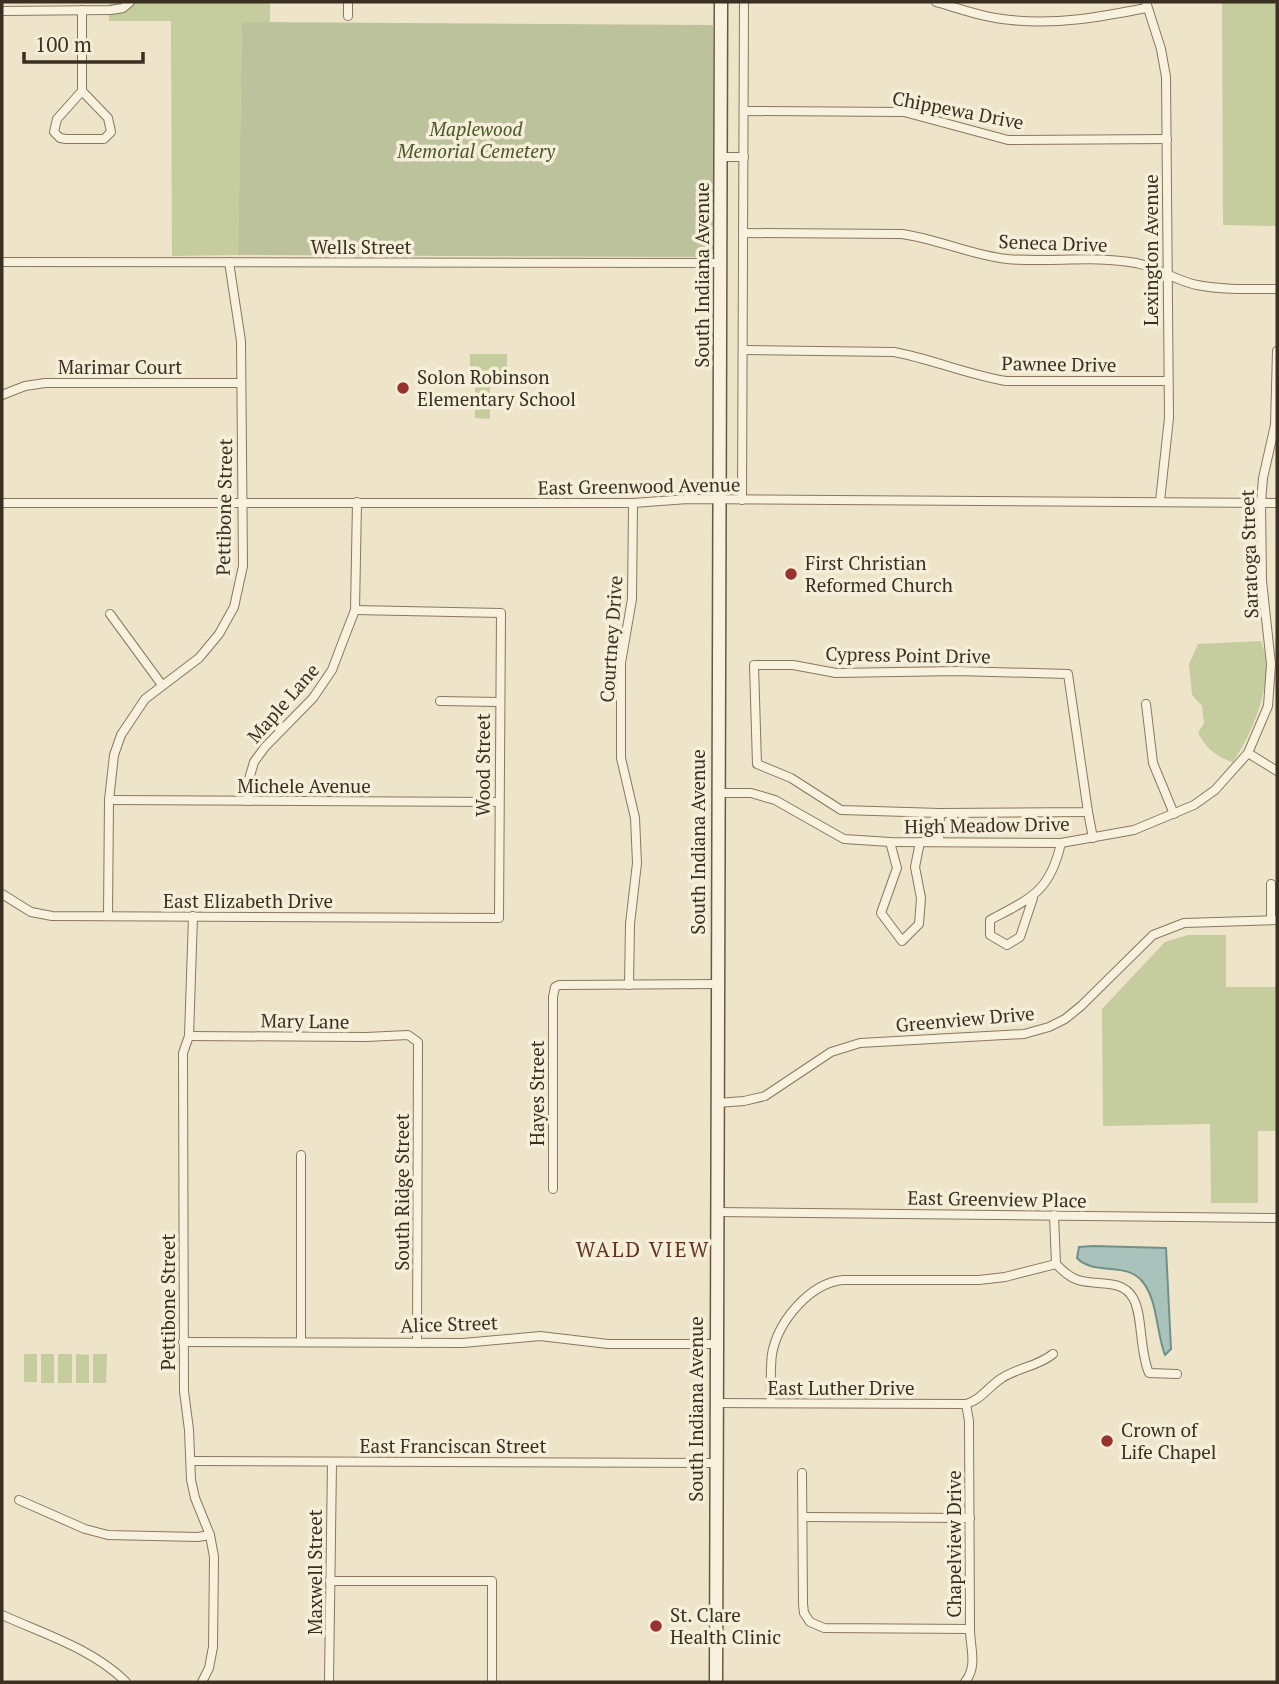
<svg xmlns="http://www.w3.org/2000/svg" width="1279" height="1684" viewBox="0 0 1279 1684" font-family="'PT Serif',serif">
<style>
.green{fill:#c5cc9d}
.cemetery{fill:#bcc29c}
.water{fill:#aac2bc;stroke:#70918a;stroke-width:2}
.lines{fill:none;stroke-linecap:round;stroke-linejoin:round}
.minor-casing{stroke:#8a775e;stroke-width:10}
.secondary-casing{stroke:#6c5841;stroke-width:15}
.minor{stroke:#f8f1dd;stroke-width:8}
.secondary{stroke:#f8f1dd;stroke-width:12}
.poi-dot{fill:#98322f;stroke:#f5eed9;stroke-width:2.5}
.labels{text-anchor:middle;stroke-width:7;stroke-linejoin:round;paint-order:stroke}
.street-label{font-size:19px;fill:#3b2f21;stroke:#f5eed9}
.park-label{font-size:19px;font-style:italic;fill:#4a5728;stroke:#f5eed9}
.poi-label{font-size:19px;fill:#3b2f21;stroke:#f5eed9;text-anchor:start}
.neighbourhood-label{font-size:21px;letter-spacing:2px;fill:#673221;stroke:#f5eed9}
</style>
<rect width="100%" height="100%" fill="#eee4c9"/>
<g class="green">
<path d="M 109,2 L 270,2 L 270,22 L 242,23 L 238,255 L 172,256 L 171,21 L 109,21 Z"/>
<path d="M 1222,2 L 1277,2 L 1277,226 L 1223,225 Z"/>
<path d="M 470,354 L 507,354 L 507,384 L 490,385 L 490,419 L 475,418 L 475,368 L 470,367 Z"/>
<path d="M 1261,641 C 1276,678 1254,731 1233,762 C 1216,757 1206,748 1198,733 L 1204,723 L 1202,706 L 1192,695 L 1189,664 L 1198,644 Z"/>
<path d="M 1188,935 L 1226,935 L 1226,987 L 1277,987 L 1277,1131 L 1258,1131 L 1258,1203 L 1211,1203 L 1210,1124 L 1103,1126 L 1102,1009 L 1165,942 Z"/>
<rect x="24" y="1354" width="13" height="28"/>
<rect x="41" y="1354" width="13" height="29"/>
<rect x="58" y="1354" width="14" height="29"/>
<path d="M 76,1354 L 89,1355 L 89,1383 L 76,1383 Z"/>
<path d="M 93,1354 L 107,1354 L 106,1383 L 93,1383 Z"/>
</g>
<path class="cemetery" d="M 242,22 L 713,25 L 714,252 L 709,257 L 238,255 Z"/>
<path class="water" d="M 1093,1246 L 1166,1248 L 1171,1349 L 1165,1355 C 1156,1332 1158,1300 1142,1281 C 1125,1261 1094,1276 1077,1258 L 1079,1247 Z"/>
<g class="lines">
<g class="minor-casing">
<g id="minor">
<path d="M 348,2 L 348,16"/>
<path d="M 936,2 C 961,9 985,18 1011,20 C 1057,25 1101,17 1146,8"/>
<path d="M 1146,2 L 1161,49 L 1166,77 L 1169,418 L 1160,501"/>
<path d="M 82,10 L 82,91 L 57,119 L 54,132 L 60,138 L 66,139 L 104,139 L 111,132 L 108,118 L 82,91"/>
<path d="M 2,11 L 111,10 L 123,8 L 130,2"/>
<path d="M 744,111 L 904,112 L 1008,140 L 1167,139"/>
<path d="M 721,157 L 744,157"/>
<path d="M 743,233 L 902,234 C 938,239 971,255 1007,259 C 1050,263 1093,255 1136,263 C 1157,267 1176,281 1197,285 C 1223,290 1250,289 1277,289"/>
<path d="M 2,262 L 721,263"/>
<path d="M 743,350 L 894,352 C 932,359 968,375 1006,381 L 1168,381"/>
<path d="M 2,395 L 25,386 L 45,383 L 241,383"/>
<path d="M 742,500 L 744,2"/>
<path d="M 2,503 L 633,503 L 688,499 L 1277,503"/>
<path d="M 110,614 L 162,685"/>
<path d="M 754,665 L 793,665 L 836,673 L 958,671 L 1068,674 L 1088,812 L 940,813 L 841,810 L 791,778 L 757,764 Z"/>
<path d="M 440,701 L 499,702"/>
<path d="M 1146,704 L 1153,763 L 1174,814"/>
<path d="M 1248,753 L 1277,771"/>
<path d="M 717,793 L 751,793 L 775,800 L 844,839 L 890,842 L 1061,843 L 1134,830 L 1194,805 L 1215,790 L 1248,753 L 1268,706 L 1271,664 L 1262,581 L 1261,503 L 1263,478 L 1275,425 L 1277,351"/>
<path d="M 109,800 L 499,802"/>
<path d="M 248,801 L 249,779 L 254,762 L 265,747 L 313,698 L 332,670 L 343,641 L 355,610 L 357,502"/>
<path d="M 1088,812 L 1093,838"/>
<path d="M 890,842 L 897,868 L 881,913 L 902,941 L 919,924 L 921,898 L 915,867 L 920,842"/>
<path d="M 939,842 L 940,813"/>
<path d="M 1271,884 L 1271,920"/>
<path d="M 2,894 L 31,912 L 52,916 L 499,918 L 501,613 L 355,610"/>
<path d="M 1033,898 L 1020,937 L 1007,945 L 990,935 L 990,920 C 1031,898 1050,892 1061,843"/>
<path d="M 108,915 L 109,800 L 114,755 L 121,735 L 145,699 L 199,658 L 219,634 L 234,607 L 243,566 L 241,341 L 229,262"/>
<path d="M 193,916 L 189,1036 L 183,1053 L 184,1391 L 189,1430 L 191,1480 L 195,1498 L 210,1535 L 214,1557 L 213,1647 L 209,1668 L 202,1682"/>
<path d="M 629,985 L 630,924 L 637,863 L 635,818 L 621,758 L 621,663 L 632,599 L 633,503"/>
<path d="M 189,1036 L 366,1037 L 408,1035 L 418,1042 L 417,1343"/>
<path d="M 717,1103 L 744,1101 L 765,1096 L 831,1052 L 860,1043 L 1024,1034 L 1049,1027 L 1065,1019 L 1081,1006 L 1153,935 L 1184,923 L 1277,920"/>
<path d="M 301,1155 L 301,1341"/>
<path d="M 553,1189 L 553,997 L 555,987 L 559,985 L 718,984"/>
<path d="M 716,1212 L 1277,1218"/>
<path d="M 1056,1264 C 1063,1271 1069,1277 1078,1280 C 1096,1286 1122,1278 1133,1298 C 1143,1315 1139,1350 1149,1373 L 1177,1374"/>
<path d="M 183,1342 L 463,1343 L 540,1336 L 608,1344 L 715,1344"/>
<path d="M 715,1403 L 966,1404 C 981,1400 989,1386 1002,1378 C 1019,1367 1037,1367 1053,1354"/>
<path d="M 771,1403 C 771,1387 770,1370 772,1354 C 778,1321 810,1283 843,1280 L 979,1280 L 1005,1277 L 1056,1264 L 1054,1215"/>
<path d="M 191,1461 L 715,1463"/>
<path d="M 802,1473 L 803,1604 L 804,1613 L 810,1622 L 824,1628 L 970,1629"/>
<path d="M 19,1500 L 85,1529 L 108,1535 L 198,1537 L 210,1535"/>
<path d="M 803,1517 L 970,1518"/>
<path d="M 330,1581 L 492,1581 L 492,1682"/>
<path d="M 2,1615 C 44,1634 93,1649 126,1682"/>
<path d="M 329,1682 L 332,1462"/>
<path d="M 965,1682 C 978,1666 970,1648 970,1629 L 969,1421 L 966,1404"/>
</g>
</g>
<g class="secondary-casing">
<path id="secondary" d="M 716,1682 L 721,2"/>
</g>
<use href="#minor" class="minor"/>
<use href="#secondary" class="secondary"/>
</g>
<g class="poi-dot">
<circle cx="403" cy="388" r="7"/>
<circle cx="791" cy="574" r="7"/>
<circle cx="1107" cy="1441" r="7"/>
<circle cx="656" cy="1626" r="7"/>
</g>
<g class="labels">
<g class="street-label">
<text transform="translate(958 110) rotate(11)" y="7">Chippewa Drive</text>
<text transform="translate(1053 243) rotate(2)" y="7">Seneca Drive</text>
<text x="361" y="254">Wells Street</text>
<text transform="translate(1151 250) rotate(-90)" y="7">Lexington Avenue</text>
<text transform="translate(702 275) rotate(-90)" y="7">South Indiana Avenue</text>
<text transform="translate(1059 364) rotate(1)" y="7">Pawnee Drive</text>
<text x="120" y="374">Marimar Court</text>
<text transform="translate(639 486) rotate(-1)" y="7">East Greenwood Avenue</text>
<text transform="translate(224 507) rotate(-89)" y="7">Pettibone Street</text>
<text transform="translate(1249 554) rotate(-92)" y="7">Saratoga Street</text>
<text transform="translate(611 639) rotate(-86)" y="7">Courtney Drive</text>
<text transform="translate(908 655) rotate(1)" y="7">Cypress Point Drive</text>
<text transform="translate(283 703) rotate(-49)" y="7">Maple Lane</text>
<text transform="translate(483 765) rotate(-90)" y="7">Wood Street</text>
<text x="304" y="793">Michele Avenue</text>
<text transform="translate(987 825) rotate(-1)" y="7">High Meadow Drive</text>
<text transform="translate(698 842) rotate(-90)" y="7">South Indiana Avenue</text>
<text x="248" y="908">East Elizabeth Drive</text>
<text transform="translate(965 1019) rotate(-5)" y="7">Greenview Drive</text>
<text transform="translate(305 1021) rotate(1)" y="7">Mary Lane</text>
<text transform="translate(537 1093) rotate(-90)" y="7">Hayes Street</text>
<text transform="translate(402 1192) rotate(-90)" y="7">South Ridge Street</text>
<text transform="translate(997 1199) rotate(1)" y="7">East Greenview Place</text>
<text transform="translate(168 1302) rotate(-90)" y="7">Pettibone Street</text>
<text transform="translate(449 1324) rotate(-2)" y="7">Alice Street</text>
<text x="841" y="1395">East Luther Drive</text>
<text transform="translate(696 1409) rotate(-90)" y="7">South Indiana Avenue</text>
<text x="453" y="1453">East Franciscan Street</text>
<text transform="translate(954 1544) rotate(-90)" y="7">Chapelview Drive</text>
<text transform="translate(315 1572) rotate(-90)" y="7">Maxwell Street</text>
</g>
<g class="park-label">
<text x="476" y="136">Maplewood<tspan x="476" dy="22">Memorial Cemetery</tspan></text>
</g>
<g class="poi-label">
<text x="417" y="384">Solon Robinson<tspan x="417" dy="22">Elementary School</tspan></text>
<text x="805" y="570">First Christian<tspan x="805" dy="22">Reformed Church</tspan></text>
<text x="1121" y="1437">Crown of<tspan x="1121" dy="22">Life Chapel</tspan></text>
<text x="670" y="1622">St. Clare<tspan x="670" dy="22">Health Clinic</tspan></text>
</g>
<g class="neighbourhood-label">
<text x="643" y="1257">WALD VIEW</text>
</g>
</g>
<rect width="1279" height="1684" fill="none" stroke="#3b2f21" stroke-width="7"/>
<path d="M24 52v10h119v-10" fill="none" stroke="#3b2f21" stroke-width="3.5"/>
<text x="35" y="52" font-size="21" fill="#3b2f21" stroke="#f5eed9" stroke-width="5" paint-order="stroke">100 m</text>
</svg>
